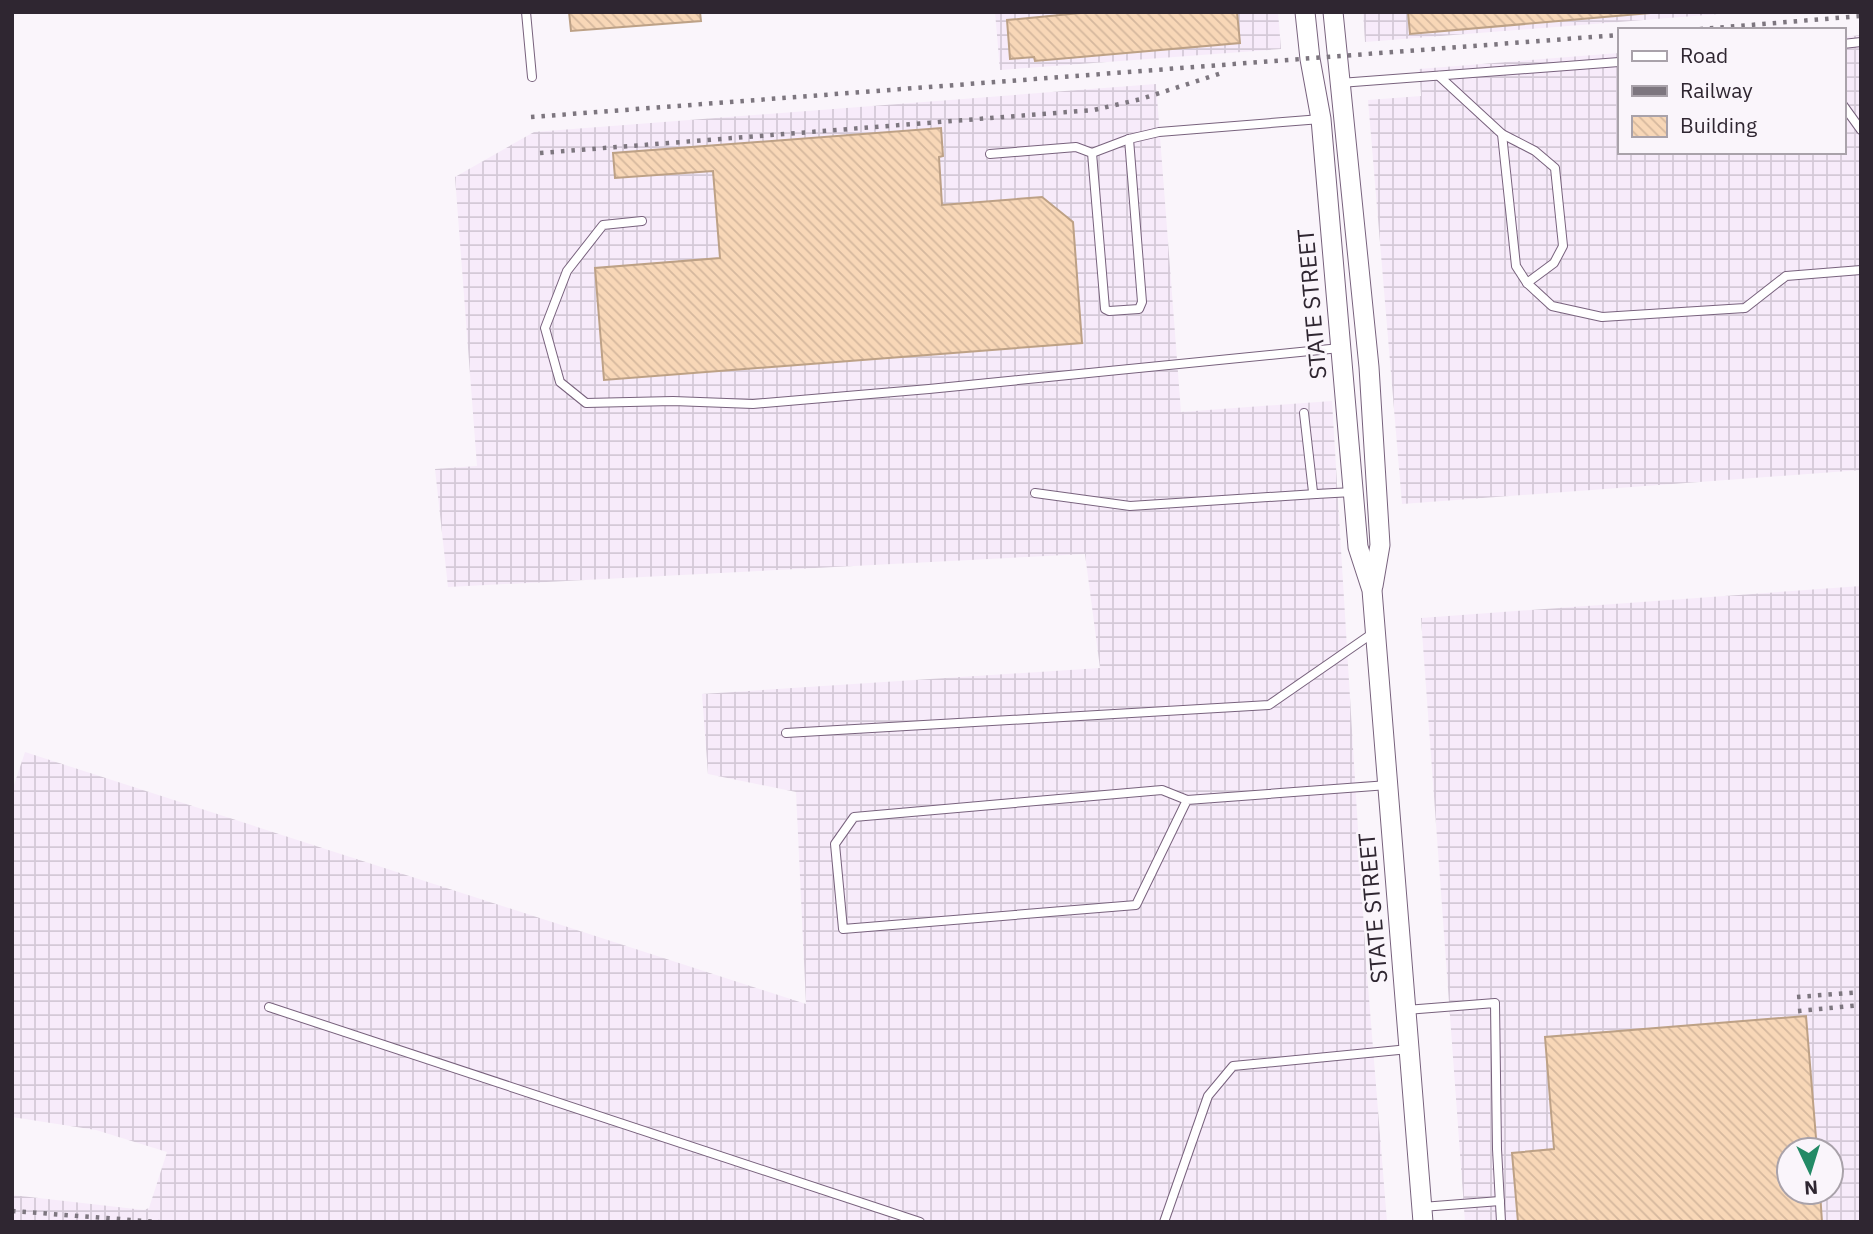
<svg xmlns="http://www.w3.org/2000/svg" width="1873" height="1234" viewBox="0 0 1873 1234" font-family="'IBM Plex Sans',sans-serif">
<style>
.industrial{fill:url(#industrial-grid);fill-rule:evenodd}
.building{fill:url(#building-back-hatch);stroke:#bda186;stroke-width:2}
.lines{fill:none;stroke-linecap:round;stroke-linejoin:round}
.service-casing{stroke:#78627d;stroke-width:10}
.tertiary-casing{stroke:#78627d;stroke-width:21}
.service{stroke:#fff;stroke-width:8}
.tertiary{stroke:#fff;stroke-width:19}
.rail{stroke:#7d767f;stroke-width:4.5;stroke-dasharray:3.5 7;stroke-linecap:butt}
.labels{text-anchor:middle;stroke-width:5;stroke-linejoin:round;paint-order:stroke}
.street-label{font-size:23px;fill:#2f2631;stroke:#faf5fb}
</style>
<defs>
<pattern id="industrial-grid" width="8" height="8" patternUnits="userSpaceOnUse" patternTransform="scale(1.75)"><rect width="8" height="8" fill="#f7ebfa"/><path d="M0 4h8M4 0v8" fill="none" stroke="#d4c9d7"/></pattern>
<pattern id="building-back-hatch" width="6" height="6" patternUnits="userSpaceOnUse" patternTransform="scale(1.75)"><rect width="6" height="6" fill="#f8d7b7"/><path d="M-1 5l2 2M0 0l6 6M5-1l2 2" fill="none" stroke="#d5b89e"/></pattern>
</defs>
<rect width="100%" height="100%" fill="#faf5fb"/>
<g class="industrial">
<path d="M 995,12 L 1278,12 L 1281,49 L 1000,70 Z"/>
<path d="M 1363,12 L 1744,12 L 1365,42 Z"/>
<path d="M 1861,35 L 1861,470 L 1402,504 L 1368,100 L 1421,96 L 1419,69 L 1619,53 L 1619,152 L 1843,152 L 1843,37 Z"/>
<path d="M 1156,84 L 1181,412 L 1332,401 L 1366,961 L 1387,1222 L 12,1222 L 12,1195 L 144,1210 L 149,1208 L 167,1152 L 96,1130 L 12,1117 L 12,791 L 25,752 L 806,1004 L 796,792 L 708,774 L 702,694 L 1100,668 L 1085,554 L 448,587 L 435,469 L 477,466 L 455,177 L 534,132 Z"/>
<path d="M 1861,586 L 1861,1222 L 1465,1222 L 1421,618 ZM 1789,1150 L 1831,1150 L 1831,1192 L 1789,1192 Z"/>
</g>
<g class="building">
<path d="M 569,12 L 700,12 L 701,21 L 571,31 Z"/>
<path d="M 1091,12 L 1237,12 L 1240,43 L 1035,61 L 1034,57 L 1010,59 L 1007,20 Z"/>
<path d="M 1408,12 L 1662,12 L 1410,34 Z"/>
<path d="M 941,128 L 943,156 L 939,157 L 942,205 L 1042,197 L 1073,222 L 1082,343 L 604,380 L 595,268 L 720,258 L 713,171 L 615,178 L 613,153 Z"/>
<path d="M 1806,1016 L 1817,1150 L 1789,1150 L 1789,1192 L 1820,1192 L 1822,1222 L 1518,1222 L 1512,1153 L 1554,1149 L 1545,1037 Z"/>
</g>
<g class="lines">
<g class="service-casing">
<g id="service">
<path d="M 526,12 L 532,77"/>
<path d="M 1843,44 L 1861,42"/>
<path d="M 1439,76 L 1502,134 L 1516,266 L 1527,283 L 1552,306 L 1602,317 L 1745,308 L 1786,276 L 1861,270"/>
<path d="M 1340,83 L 1619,62"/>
<path d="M 1843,105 L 1861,130"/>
<path d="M 1502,134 L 1535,151 L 1555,168 L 1563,246 L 1554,263 L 1527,283"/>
<path d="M 1092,153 L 1129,139"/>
<path d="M 990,154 L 1076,147 L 1092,153 L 1105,309 L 1109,311 L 1139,309 L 1142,302 L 1129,139 L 1159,132 L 1321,119"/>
<path d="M 642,221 L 603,225 L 567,271 L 545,328 L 560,382 L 586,403 L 673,401 L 753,404 L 929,389 L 1340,348"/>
<path d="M 1304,413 L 1313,492 L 1316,494 L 1353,492"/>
<path d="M 1035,493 L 1130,506 L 1316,494"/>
<path d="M 786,733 L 1269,705 L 1373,633"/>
<path d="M 1187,800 L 1136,905 L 843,929 L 835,844 L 854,817 L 1162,790 L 1187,800 L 1388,785"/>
<path d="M 269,1007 L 920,1222"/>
<path d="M 1406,1010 L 1495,1003 L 1497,1149 L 1501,1222"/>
<path d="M 1422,1207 L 1500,1201"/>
<path d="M 1164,1222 L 1208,1096 L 1233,1066 L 1409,1049"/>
</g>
</g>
<g class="tertiary-casing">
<g id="tertiary">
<path d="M 1305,12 L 1310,59 L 1321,119 L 1358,547 L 1372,590 L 1423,1222"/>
<path d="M 1333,12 L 1369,367 L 1380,545 L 1373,586"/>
</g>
</g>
<use href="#service" class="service"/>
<use href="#tertiary" class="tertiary"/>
<g class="rail">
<path d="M 1689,30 L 1861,16"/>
<path d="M 531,117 L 1619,35"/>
<path d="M 540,153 L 1094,110 L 1141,99 L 1225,72"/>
<path d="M 1797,997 L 1861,992"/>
<path d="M 1798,1011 L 1861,1005"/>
<path d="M 12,1211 L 159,1222"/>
</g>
</g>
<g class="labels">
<g class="street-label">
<text transform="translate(1312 304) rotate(-95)" y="8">STATE STREET</text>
<text transform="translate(1373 908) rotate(-95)" y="8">STATE STREET</text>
</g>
</g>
<rect width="1873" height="1234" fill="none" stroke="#2f2631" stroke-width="28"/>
<rect x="1618" y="28" width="228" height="126" fill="#faf5fb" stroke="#a9a2aa" stroke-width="2"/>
<rect x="1632" y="51" width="35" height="10" fill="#ffffff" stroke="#a9a2aa" stroke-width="2"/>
<text x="1680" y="63" font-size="21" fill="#2f2631">Road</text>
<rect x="1632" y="86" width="35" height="10" fill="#7d767f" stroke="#a9a2aa" stroke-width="2"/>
<text x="1680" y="98" font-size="21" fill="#2f2631">Railway</text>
<rect x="1632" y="116" width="35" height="21" fill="url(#building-back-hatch)" stroke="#a9a2aa" stroke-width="2"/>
<text x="1680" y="133" font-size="21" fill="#2f2631">Building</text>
<g transform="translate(1810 1171) rotate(176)"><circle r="33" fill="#faf5fb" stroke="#a9a2aa" stroke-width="2"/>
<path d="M0-5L12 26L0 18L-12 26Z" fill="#238a66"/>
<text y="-10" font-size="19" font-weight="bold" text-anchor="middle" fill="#2f2631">N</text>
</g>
</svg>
